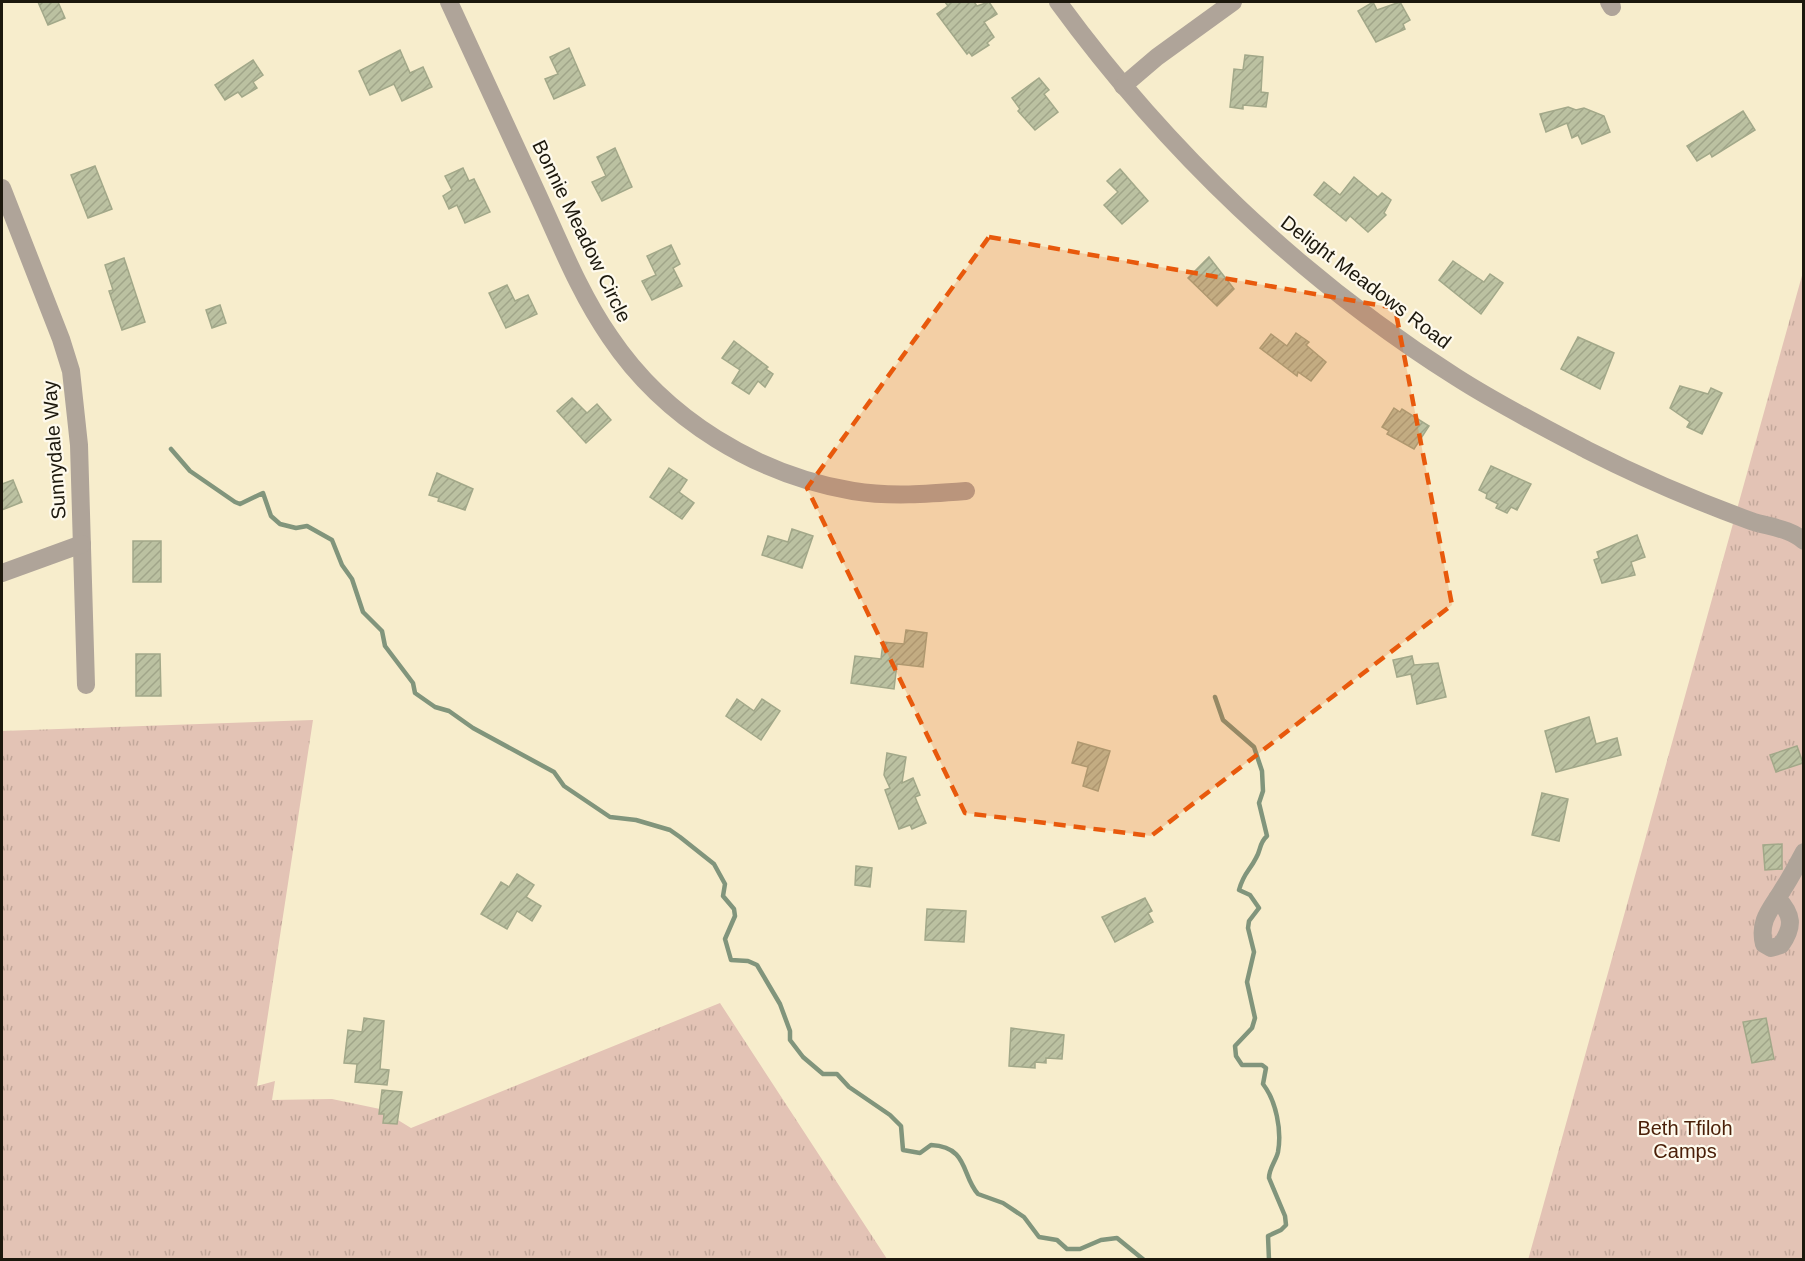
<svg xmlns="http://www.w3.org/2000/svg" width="1805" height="1261" viewBox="0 0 1805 1261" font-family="Arial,sans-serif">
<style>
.park{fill:url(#park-tufts)}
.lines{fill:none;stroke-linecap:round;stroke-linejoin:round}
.stream{stroke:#81957c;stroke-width:4.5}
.building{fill:url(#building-hatch);stroke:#a2a889;stroke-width:1.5}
.minor{stroke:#afa499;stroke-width:18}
.marked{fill:#e8590c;fill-opacity:0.2;stroke:#e8590c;stroke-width:4.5;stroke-dasharray:12 8;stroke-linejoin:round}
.labels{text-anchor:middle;stroke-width:4.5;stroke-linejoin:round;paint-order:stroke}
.street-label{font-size:20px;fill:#1c180d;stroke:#fefaed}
.park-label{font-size:20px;fill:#4b2009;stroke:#fefaed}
</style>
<defs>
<pattern id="park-tufts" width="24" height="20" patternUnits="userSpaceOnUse" patternTransform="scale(1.5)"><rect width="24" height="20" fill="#e3c3b5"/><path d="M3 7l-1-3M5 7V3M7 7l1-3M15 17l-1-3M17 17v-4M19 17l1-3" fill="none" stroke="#c2a79a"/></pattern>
<pattern id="building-hatch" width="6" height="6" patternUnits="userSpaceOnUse" patternTransform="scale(1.5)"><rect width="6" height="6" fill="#bbc1a1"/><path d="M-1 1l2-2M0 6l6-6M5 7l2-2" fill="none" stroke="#a0a589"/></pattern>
</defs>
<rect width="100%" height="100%" fill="#f7edcc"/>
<g class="park">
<path d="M 1803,272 L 1803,1259 L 1528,1260 L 1542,1210 Z"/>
<path d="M 313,720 L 257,1086 L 275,1081 L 272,1100 L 332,1099 L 380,1109 L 411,1128 L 720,1003 L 887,1259 L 2,1259 L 2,731 Z"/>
</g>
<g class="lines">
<g class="stream">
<path d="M 171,449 L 190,471 L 235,502 L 240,504 L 263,493 L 271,516 L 280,524 L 296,528 L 307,526 L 332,540 L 342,565 L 352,579 L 363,612 L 382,631 L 385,646 L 413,683 L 415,693 L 435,707 L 449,711 L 473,728 L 554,772 L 564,786 L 610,817 L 636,820 L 670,830 L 680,837 L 714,864 L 725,884 L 723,896 L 734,909 L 735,916 L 725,939 L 731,960 L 748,961 L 757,965 L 780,1004 L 790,1031 L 790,1040 L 803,1057 L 823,1074 L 837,1074 L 849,1087 L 890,1115 L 901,1126 L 903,1150 L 920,1153 L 931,1145 C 969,1147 961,1175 978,1194 L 1003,1203 L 1024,1217 L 1039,1237 L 1057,1240 L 1067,1249 L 1080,1249 L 1101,1240 L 1117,1238 L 1144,1260"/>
<path d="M 1215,697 L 1223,720 L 1254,747 L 1262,771 L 1263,791 L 1259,803 L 1267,836 C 1259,843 1261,850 1256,858 C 1249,872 1244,872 1239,890 L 1250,895 L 1259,908 L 1249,921 L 1248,928 L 1254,952 L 1247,982 L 1255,1018 L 1252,1028 L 1235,1046 L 1236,1056 L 1242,1065 L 1262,1065 L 1266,1068 L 1263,1084 C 1276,1101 1282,1130 1278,1152 C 1276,1161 1269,1168 1269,1178 L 1285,1216 L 1286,1225 L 1281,1230 L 1268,1236 L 1269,1260"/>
</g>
</g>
<g class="building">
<path d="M 38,2 L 58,2 L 65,18 L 48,25 Z"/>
<path d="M 945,2 L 974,2 L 977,6 L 989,2 L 997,14 L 984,22 L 994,37 L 987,43 L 989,45 L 972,56 L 969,52 L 967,54 L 937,14 L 948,6 Z"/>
<path d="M 1373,2 L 1377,10 L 1400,2 L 1410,20 L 1403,24 L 1405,29 L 1376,42 L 1358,11 Z"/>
<path d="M 569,48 L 585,85 L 554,99 L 545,79 L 558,74 L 550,57 Z"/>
<path d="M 400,50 L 410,73 L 423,67 L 432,87 L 402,101 L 394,84 L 370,95 L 359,71 Z"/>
<path d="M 1245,55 L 1263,57 L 1261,92 L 1268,93 L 1266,107 L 1243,105 L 1243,109 L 1230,107 L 1234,69 L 1243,70 Z"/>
<path d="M 253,60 L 263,75 L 253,82 L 257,88 L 242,97 L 238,92 L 225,100 L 215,85 Z"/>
<path d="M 1039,78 L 1049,90 L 1044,94 L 1058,112 L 1035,130 L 1018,111 L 1020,109 L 1012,98 Z"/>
<path d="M 1568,107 L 1576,110 L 1584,108 L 1604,116 L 1610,132 L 1582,144 L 1578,135 L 1572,138 L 1567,123 L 1546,132 L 1540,114 Z"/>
<path d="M 1743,111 L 1755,130 L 1712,157 L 1710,153 L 1697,161 L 1687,146 Z"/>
<path d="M 615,148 L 632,187 L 602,201 L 592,182 L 606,176 L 597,157 Z"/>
<path d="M 95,166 L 112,209 L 88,218 L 71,175 Z"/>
<path d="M 463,168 L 469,181 L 474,179 L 490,212 L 465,223 L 457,205 L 449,209 L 443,196 L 452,190 L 445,176 Z"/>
<path d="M 1120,169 L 1148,201 L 1122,224 L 1104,205 L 1118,192 L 1107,181 Z"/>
<path d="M 1354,177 L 1378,197 L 1382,193 L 1391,200 L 1384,213 L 1386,215 L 1368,232 L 1350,216 L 1346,221 L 1314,195 L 1324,182 L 1340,195 Z"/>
<path d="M 671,245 L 680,264 L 673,268 L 682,286 L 652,300 L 642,281 L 656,275 L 647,256 Z"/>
<path d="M 1209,257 L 1234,289 L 1217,306 L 1188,278 Z"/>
<path d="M 124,258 L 145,322 L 122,330 L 109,291 L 113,290 L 105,265 Z"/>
<path d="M 1453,261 L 1484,282 L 1490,274 L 1503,283 L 1481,314 L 1439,280 Z"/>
<path d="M 507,285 L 515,301 L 528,295 L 537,314 L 506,328 L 489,293 Z"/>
<path d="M 220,305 L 226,323 L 212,328 L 206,310 Z"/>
<path d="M 1296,333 L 1309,342 L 1306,345 L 1326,362 L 1311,381 L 1298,372 L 1297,376 L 1260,348 L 1271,334 L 1287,346 Z"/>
<path d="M 1578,337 L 1614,353 L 1600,389 L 1561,369 Z"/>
<path d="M 734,341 L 768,367 L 766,369 L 773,374 L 765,387 L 758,381 L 749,394 L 732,383 L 740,370 L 722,358 Z"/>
<path d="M 1680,386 L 1708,394 L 1711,388 L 1722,393 L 1702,434 L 1687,427 L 1690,422 L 1670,408 Z"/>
<path d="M 572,398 L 587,413 L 597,404 L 611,420 L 586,443 L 557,411 Z"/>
<path d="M 1394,408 L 1400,412 L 1402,409 L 1429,426 L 1414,449 L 1387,434 L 1389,431 L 1382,427 Z"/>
<path d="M 1491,466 L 1531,484 L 1517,510 L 1511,507 L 1507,513 L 1496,508 L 1498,504 L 1486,498 L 1487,494 L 1479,490 Z"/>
<path d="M 669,468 L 687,480 L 679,492 L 694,503 L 682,519 L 650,497 Z"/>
<path d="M 437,473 L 473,489 L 465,510 L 438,501 L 439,498 L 429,495 Z"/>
<path d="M 13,480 L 22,502 L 2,510 L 2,484 Z"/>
<path d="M 792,529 L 813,536 L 802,568 L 762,555 L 768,536 L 788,542 Z"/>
<path d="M 1637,535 L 1645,557 L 1631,562 L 1635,575 L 1602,583 L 1594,560 L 1599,558 L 1597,552 Z"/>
<rect x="133" y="541" width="28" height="41"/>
<path d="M 906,630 L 927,633 L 923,667 L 897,664 L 894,689 L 851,683 L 855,656 L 881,659 L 883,642 L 904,644 Z"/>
<path d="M 136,654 L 160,654 L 161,696 L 136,696 Z"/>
<path d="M 1412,656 L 1414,665 L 1438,663 L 1446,697 L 1417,704 L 1411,674 L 1397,677 L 1393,660 Z"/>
<path d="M 737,699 L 754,711 L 762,699 L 780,711 L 761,740 L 726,716 Z"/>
<path d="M 1589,717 L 1596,744 L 1617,738 L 1621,755 L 1556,772 L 1545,731 Z"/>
<path d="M 1078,742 L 1110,751 L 1098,791 L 1083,786 L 1088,767 L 1072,763 Z"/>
<path d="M 1797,746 L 1803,763 L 1776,772 L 1770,755 Z"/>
<path d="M 887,753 L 906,757 L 902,783 L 913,778 L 920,795 L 915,797 L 926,823 L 912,829 L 910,825 L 899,829 L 885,790 L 890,788 L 884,775 Z"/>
<path d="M 1542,793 L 1568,799 L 1559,841 L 1532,835 Z"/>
<path d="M 1782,844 L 1782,869 L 1765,870 L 1763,845 Z"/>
<path d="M 856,866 L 872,868 L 870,887 L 855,885 Z"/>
<path d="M 517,874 L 534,885 L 526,897 L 541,906 L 532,921 L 517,911 L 507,929 L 481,914 L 501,882 L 509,887 Z"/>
<path d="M 1145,898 L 1152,911 L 1148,913 L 1153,922 L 1115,942 L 1102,917 Z"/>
<path d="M 927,909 L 966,911 L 964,942 L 925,940 Z"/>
<path d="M 364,1018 L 384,1021 L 380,1069 L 389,1070 L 387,1085 L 355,1082 L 357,1064 L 344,1063 L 348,1030 L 362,1032 Z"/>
<path d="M 1766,1018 L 1774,1059 L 1752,1063 L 1743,1022 Z"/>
<path d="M 1011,1028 L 1064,1035 L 1062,1059 L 1046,1058 L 1046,1063 L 1035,1062 L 1035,1068 L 1009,1066 Z"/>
<path d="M 382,1090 L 402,1092 L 397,1124 L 383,1123 L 384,1114 L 379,1114 Z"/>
</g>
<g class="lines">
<g class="minor">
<path d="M 449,2 C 479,66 508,131 538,195 C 560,243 580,294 610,337 C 665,419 757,475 853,491 C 890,497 928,494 966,491"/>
<path d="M 1058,2 C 1166,150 1301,279 1456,377 C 1498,404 1543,427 1587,450 C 1640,477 1696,501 1751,521 C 1768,527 1790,528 1804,541"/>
<path d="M 1609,2 L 1612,7"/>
<path d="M 1123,86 L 1157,57 L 1233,2"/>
<path d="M 2,188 L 61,339 L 71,371 L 79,445 L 86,685"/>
<path d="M 2,573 L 82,544"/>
<path d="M 1777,898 C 1793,915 1794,926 1781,945 L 1771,948 L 1764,944 C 1758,920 1772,908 1783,889 C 1791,877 1797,865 1804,852"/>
</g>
</g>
<path class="marked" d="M 989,237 L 1395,308 L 1452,605 L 1151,836 L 965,813 L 807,488 Z"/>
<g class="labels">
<g class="street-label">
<text transform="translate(582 231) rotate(64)" y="7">Bonnie Meadow Circle</text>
<text transform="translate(1366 282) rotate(37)" y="7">Delight Meadows Road</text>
<text transform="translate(54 450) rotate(-94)" y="7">Sunnydale Way</text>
</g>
<g class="park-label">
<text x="1685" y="1135">Beth Tfiloh<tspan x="1685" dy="23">Camps</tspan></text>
</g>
</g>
<rect width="1805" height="1261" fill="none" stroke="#1c180d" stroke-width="6"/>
</svg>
